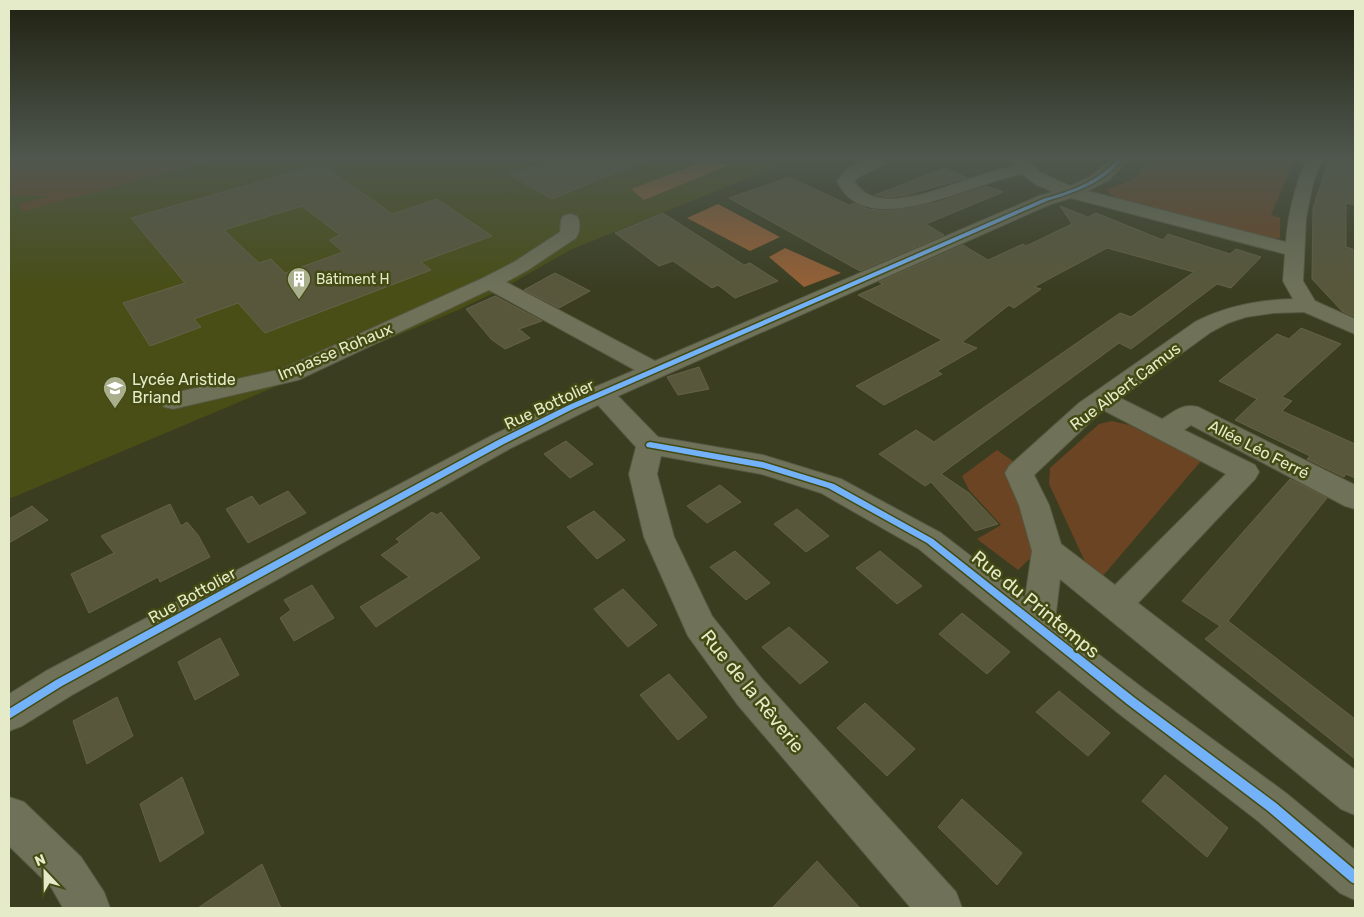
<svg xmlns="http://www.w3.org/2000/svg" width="1364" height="917" viewBox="0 0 1364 917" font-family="Rubik,sans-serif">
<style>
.built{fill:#484e15}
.green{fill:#6a4423}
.forest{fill:#966035}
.building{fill:#58573b;stroke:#656247;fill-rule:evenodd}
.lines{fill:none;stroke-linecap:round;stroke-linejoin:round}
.minor-casing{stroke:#555840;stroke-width:2}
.minor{fill:#6f7259;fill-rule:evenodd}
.cycleway-casing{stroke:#434a13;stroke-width:3}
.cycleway{fill:#73b2f8;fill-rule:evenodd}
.labels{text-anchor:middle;stroke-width:5;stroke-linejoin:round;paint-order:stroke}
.far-poi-label{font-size:14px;fill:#e5ebc8;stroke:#434a13;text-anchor:start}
.street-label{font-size:16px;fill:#e5ebc8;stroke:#434a13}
.poi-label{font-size:16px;fill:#e5ebc8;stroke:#434a13;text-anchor:start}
.near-street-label{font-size:19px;fill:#e5ebc8;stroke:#434a13}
</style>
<rect width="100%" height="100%" fill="#3a3d20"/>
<path class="built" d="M 9,160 L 793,160 L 570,250 L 502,289 L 458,310 L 9,499 Z"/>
<g class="green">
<path d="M 9,160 L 215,160 L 23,211 L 19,204 L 50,196 L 9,195 Z"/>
<path d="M 1144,160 L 1294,160 L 1271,215 L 1280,218 L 1280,238 L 1273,239 L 1117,198 L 1109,193 L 1106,189 C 1122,184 1142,180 1144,160 Z"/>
<path d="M 1112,421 L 1129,425 L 1201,461 L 1102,577 L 1088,568 L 1049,484 L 1050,468 L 1099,424 Z"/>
<path d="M 997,450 L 1017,464 L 1007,470 L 1013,493 L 1026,500 L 1041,548 L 1018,570 L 977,539 L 1001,525 L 969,490 L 962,476 Z"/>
</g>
<g class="forest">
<path d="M 705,161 L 732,164 L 644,200 L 631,189 Z"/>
<path d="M 718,204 L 780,237 L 750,251 L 687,218 Z"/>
<path d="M 785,248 L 841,273 L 804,287 L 769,257 Z"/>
</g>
<g class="building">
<path d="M 554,160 L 644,160 L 644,161 L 552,199 L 510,175 Z"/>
<path d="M 1329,160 L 1355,160 L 1355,205 L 1346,203 L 1346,247 L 1353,249 L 1353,258 L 1355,259 L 1355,317 L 1342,311 L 1312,279 L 1313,208 Z"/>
<path d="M 322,164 L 392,214 L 437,199 L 492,236 L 421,262 L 431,270 L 265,333 L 238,303 L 194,319 L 201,327 L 150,346 L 123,303 L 185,283 L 131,218 ZM 302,206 L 340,235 L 329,240 L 343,252 L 285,273 L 271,259 L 259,263 L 224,230 Z"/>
<path d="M 945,168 L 967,178 L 907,195 L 890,197 L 875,195 Z"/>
<path d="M 789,177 L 849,205 L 855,203 L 868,209 L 888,211 L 935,203 L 987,186 L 1003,192 L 926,224 L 944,235 L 860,271 L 729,198 Z"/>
<path d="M 1060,206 L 1088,217 L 1096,213 L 1163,240 L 1168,234 L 1230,254 L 1236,249 L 1261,257 L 1231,288 L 1217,284 L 1131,349 L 1119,343 L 941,474 L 969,493 L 998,524 L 975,531 L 931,482 L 925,486 L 879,454 L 916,430 L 934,442 L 1120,313 L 1131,317 L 1194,272 L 1107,248 L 1034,287 L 1041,289 L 1014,308 L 1009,305 L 962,342 L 977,348 L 937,371 L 942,374 L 884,405 L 856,386 L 942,340 L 858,295 L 883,284 L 879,282 L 963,245 L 988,260 L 1023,244 L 1026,246 L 1072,224 Z"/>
<path d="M 663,213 L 744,265 L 750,263 L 778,281 L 735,298 L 718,285 L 712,288 L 673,261 L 659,266 L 615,233 Z"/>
<path d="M 555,273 L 590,291 L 559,308 L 524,290 Z"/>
<path d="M 495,296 L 542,321 L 519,329 L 530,338 L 505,349 L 491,339 L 466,309 Z"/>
<path d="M 1301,328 L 1341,344 L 1282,397 L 1292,401 L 1282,411 L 1355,444 L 1355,478 L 1346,474 L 1344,477 L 1307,459 L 1310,456 L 1235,420 L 1257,399 L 1219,381 L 1277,334 L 1289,339 Z"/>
<path d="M 699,367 L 709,389 L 678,395 L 667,377 Z"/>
<path d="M 566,441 L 593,464 L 570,478 L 544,454 Z"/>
<path d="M 1290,479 L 1327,498 L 1228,621 L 1355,719 L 1355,759 L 1205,639 L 1220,626 L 1182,601 Z"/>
<path d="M 720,485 L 741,502 L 707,523 L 687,506 Z"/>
<path d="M 288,491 L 306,513 L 248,543 L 226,509 L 252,496 L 259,506 Z"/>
<path d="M 170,504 L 181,526 L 187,522 L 198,535 L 210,557 L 160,582 L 158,577 L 89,613 L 71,574 L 114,553 L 101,536 Z"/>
<path d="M 32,506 L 48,520 L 9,543 L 9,519 Z"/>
<path d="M 797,509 L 829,536 L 806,552 L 774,524 Z"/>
<path d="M 594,511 L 625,540 L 597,559 L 567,527 Z"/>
<path d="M 432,512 L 437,515 L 441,512 L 480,558 L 376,627 L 360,607 L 409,577 L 381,555 L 400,542 L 396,539 Z"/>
<path d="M 735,551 L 770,583 L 746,600 L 710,567 Z"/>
<path d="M 880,551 L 922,586 L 897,604 L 856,568 Z"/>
<path d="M 312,585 L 334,618 L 294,641 L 280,618 L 291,610 L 284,600 Z"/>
<path d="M 623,589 L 657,625 L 628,647 L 594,609 Z"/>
<path d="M 962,613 L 1010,652 L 987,674 L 939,634 Z"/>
<path d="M 789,627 L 828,662 L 800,684 L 762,647 Z"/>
<path d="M 220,638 L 239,675 L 195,700 L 178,662 Z"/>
<path d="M 669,674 L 707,717 L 678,740 L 640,695 Z"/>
<path d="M 1059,691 L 1110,733 L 1088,756 L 1036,712 Z"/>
<path d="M 117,697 L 133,736 L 87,764 L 73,721 Z"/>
<path d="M 865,703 L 915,749 L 887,776 L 837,728 Z"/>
<path d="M 1165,775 L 1228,828 L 1207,857 L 1142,801 Z"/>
<path d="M 182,777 L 204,833 L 160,862 L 140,804 Z"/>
<path d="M 962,799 L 1022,853 L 997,885 L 938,827 Z"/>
<path d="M 817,861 L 860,908 L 772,908 Z"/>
<path d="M 262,864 L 281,908 L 198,908 Z"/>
</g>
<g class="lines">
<g class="minor-casing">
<g id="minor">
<path d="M 866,160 L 889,160 L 887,163 L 860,176 L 854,181 C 860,189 866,195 875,197 C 913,207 975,172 1015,166 L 1011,160 L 1027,160 L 1041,173 L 1070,186 L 1090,177 L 1111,160 L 1128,160 L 1110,179 L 1088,191 L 1286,242 C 1288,213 1295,187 1306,160 L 1322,160 L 1313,183 L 1306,218 L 1303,281 L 1315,301 L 1355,319 L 1355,334 L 1304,312 L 1273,313 L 1246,317 L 1228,323 L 1211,332 L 1120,398 L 1162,419 C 1175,411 1183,403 1198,407 L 1355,485 L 1355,509 L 1345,506 L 1191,425 L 1184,430 L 1255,465 L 1259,472 L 1255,479 L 1138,603 L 1355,770 L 1355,815 L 1341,809 L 1060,579 L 1055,621 L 1144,689 L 1286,793 L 1355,850 L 1355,900 L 1340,893 L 1258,821 L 1118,713 L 919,549 L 821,493 L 761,474 L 661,456 L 657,474 L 674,537 L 712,616 L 763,680 L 956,892 L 962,908 L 911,908 L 737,704 L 688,636 L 644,537 L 629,474 L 636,447 L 598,405 L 511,448 L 72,695 L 22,726 L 9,731 L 9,694 L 46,671 L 491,436 L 562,401 L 635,370 L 489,290 L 298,380 L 173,409 L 164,407 L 160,401 L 164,395 L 282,369 L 483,278 L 514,262 L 560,232 L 561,220 L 563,216 L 570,214 L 577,216 C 581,222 580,232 576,238 L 528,270 L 506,282 L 655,361 L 1039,196 L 1053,192 L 1035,184 L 1022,174 C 977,182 891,229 851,199 C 845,195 840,187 837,181 L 848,168 ZM 1071,198 L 1285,254 L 1283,281 L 1293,299 C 1258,300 1226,306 1195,322 L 1079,403 L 1009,466 L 1005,473 L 1019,505 L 1032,551 L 1025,598 L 941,533 L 841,479 L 763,455 L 658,437 L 618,396 L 1051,204 ZM 1103,410 L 1226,474 L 1115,585 L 1061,544 L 1049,505 L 1034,475 Z"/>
<path d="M 9,797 L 24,802 L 81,857 L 104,892 L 110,908 L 63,908 L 51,887 L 9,846 Z"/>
</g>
</g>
<use href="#minor" class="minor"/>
<g class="cycleway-casing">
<g id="cycleway">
<path d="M 1117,160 L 1122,160 C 1102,184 1075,192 1047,201 L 573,409 L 504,444 L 62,686 L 9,719 L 9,709 L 56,680 L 498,440 L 569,405 L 1043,199 C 1071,191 1097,182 1117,160 Z"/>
<path d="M 650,442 L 763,462 L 834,484 L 933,539 L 1135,698 L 1276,803 L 1355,870 L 1355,884 L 1351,882 L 1268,811 L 1127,704 L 927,543 L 828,488 L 763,468 L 647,447 L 646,445 L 647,443 Z"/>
</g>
</g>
<use href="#cycleway" class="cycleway"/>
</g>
<linearGradient id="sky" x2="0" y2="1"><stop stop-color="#202212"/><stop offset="0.55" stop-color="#4f574e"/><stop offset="1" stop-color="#4f574e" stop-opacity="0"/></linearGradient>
<rect width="1364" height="289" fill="url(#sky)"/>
<defs>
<g id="building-pin" transform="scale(1.25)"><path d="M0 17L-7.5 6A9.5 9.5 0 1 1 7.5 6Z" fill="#a9ae8d" stroke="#434a13"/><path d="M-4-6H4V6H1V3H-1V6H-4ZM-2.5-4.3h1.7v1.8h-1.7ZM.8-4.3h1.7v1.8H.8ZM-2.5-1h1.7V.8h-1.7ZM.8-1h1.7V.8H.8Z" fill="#fff"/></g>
<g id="school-pin" transform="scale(1.25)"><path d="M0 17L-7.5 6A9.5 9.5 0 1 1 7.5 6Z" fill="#a9ae8d" stroke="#434a13"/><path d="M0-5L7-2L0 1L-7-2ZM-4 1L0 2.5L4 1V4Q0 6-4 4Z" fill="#fff"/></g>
</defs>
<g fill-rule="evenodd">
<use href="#building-pin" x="299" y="279"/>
<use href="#school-pin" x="115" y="388"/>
</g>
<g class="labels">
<g class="far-poi-label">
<text x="316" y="284">Bâtiment H</text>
</g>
<g class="street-label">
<text transform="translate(335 351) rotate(-23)" y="6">Impasse Rohaux</text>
<text transform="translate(1125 386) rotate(-37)" y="6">Rue Albert Camus</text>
<text transform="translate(549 404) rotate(-25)" y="6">Rue Bottolier</text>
<text transform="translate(1259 449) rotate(27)" y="6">Allée Léo Ferré</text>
<text transform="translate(192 595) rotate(-29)" y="6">Rue Bottolier</text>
</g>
<g class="poi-label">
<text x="132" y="385">Lycée Aristide<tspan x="132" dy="18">Briand</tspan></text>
</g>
<g class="near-street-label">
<text transform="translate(1036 604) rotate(39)" y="7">Rue du Printemps</text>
<text transform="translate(753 691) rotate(51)" y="7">Rue de la Rêverie</text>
</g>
</g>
<rect width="1364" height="917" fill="none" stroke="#e5ebc8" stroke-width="20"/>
<g transform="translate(45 872) rotate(338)" stroke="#434a13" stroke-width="4" paint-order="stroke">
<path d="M0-4L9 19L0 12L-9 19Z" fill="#e5ebc8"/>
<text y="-8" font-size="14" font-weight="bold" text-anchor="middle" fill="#e5ebc8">N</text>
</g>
</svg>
